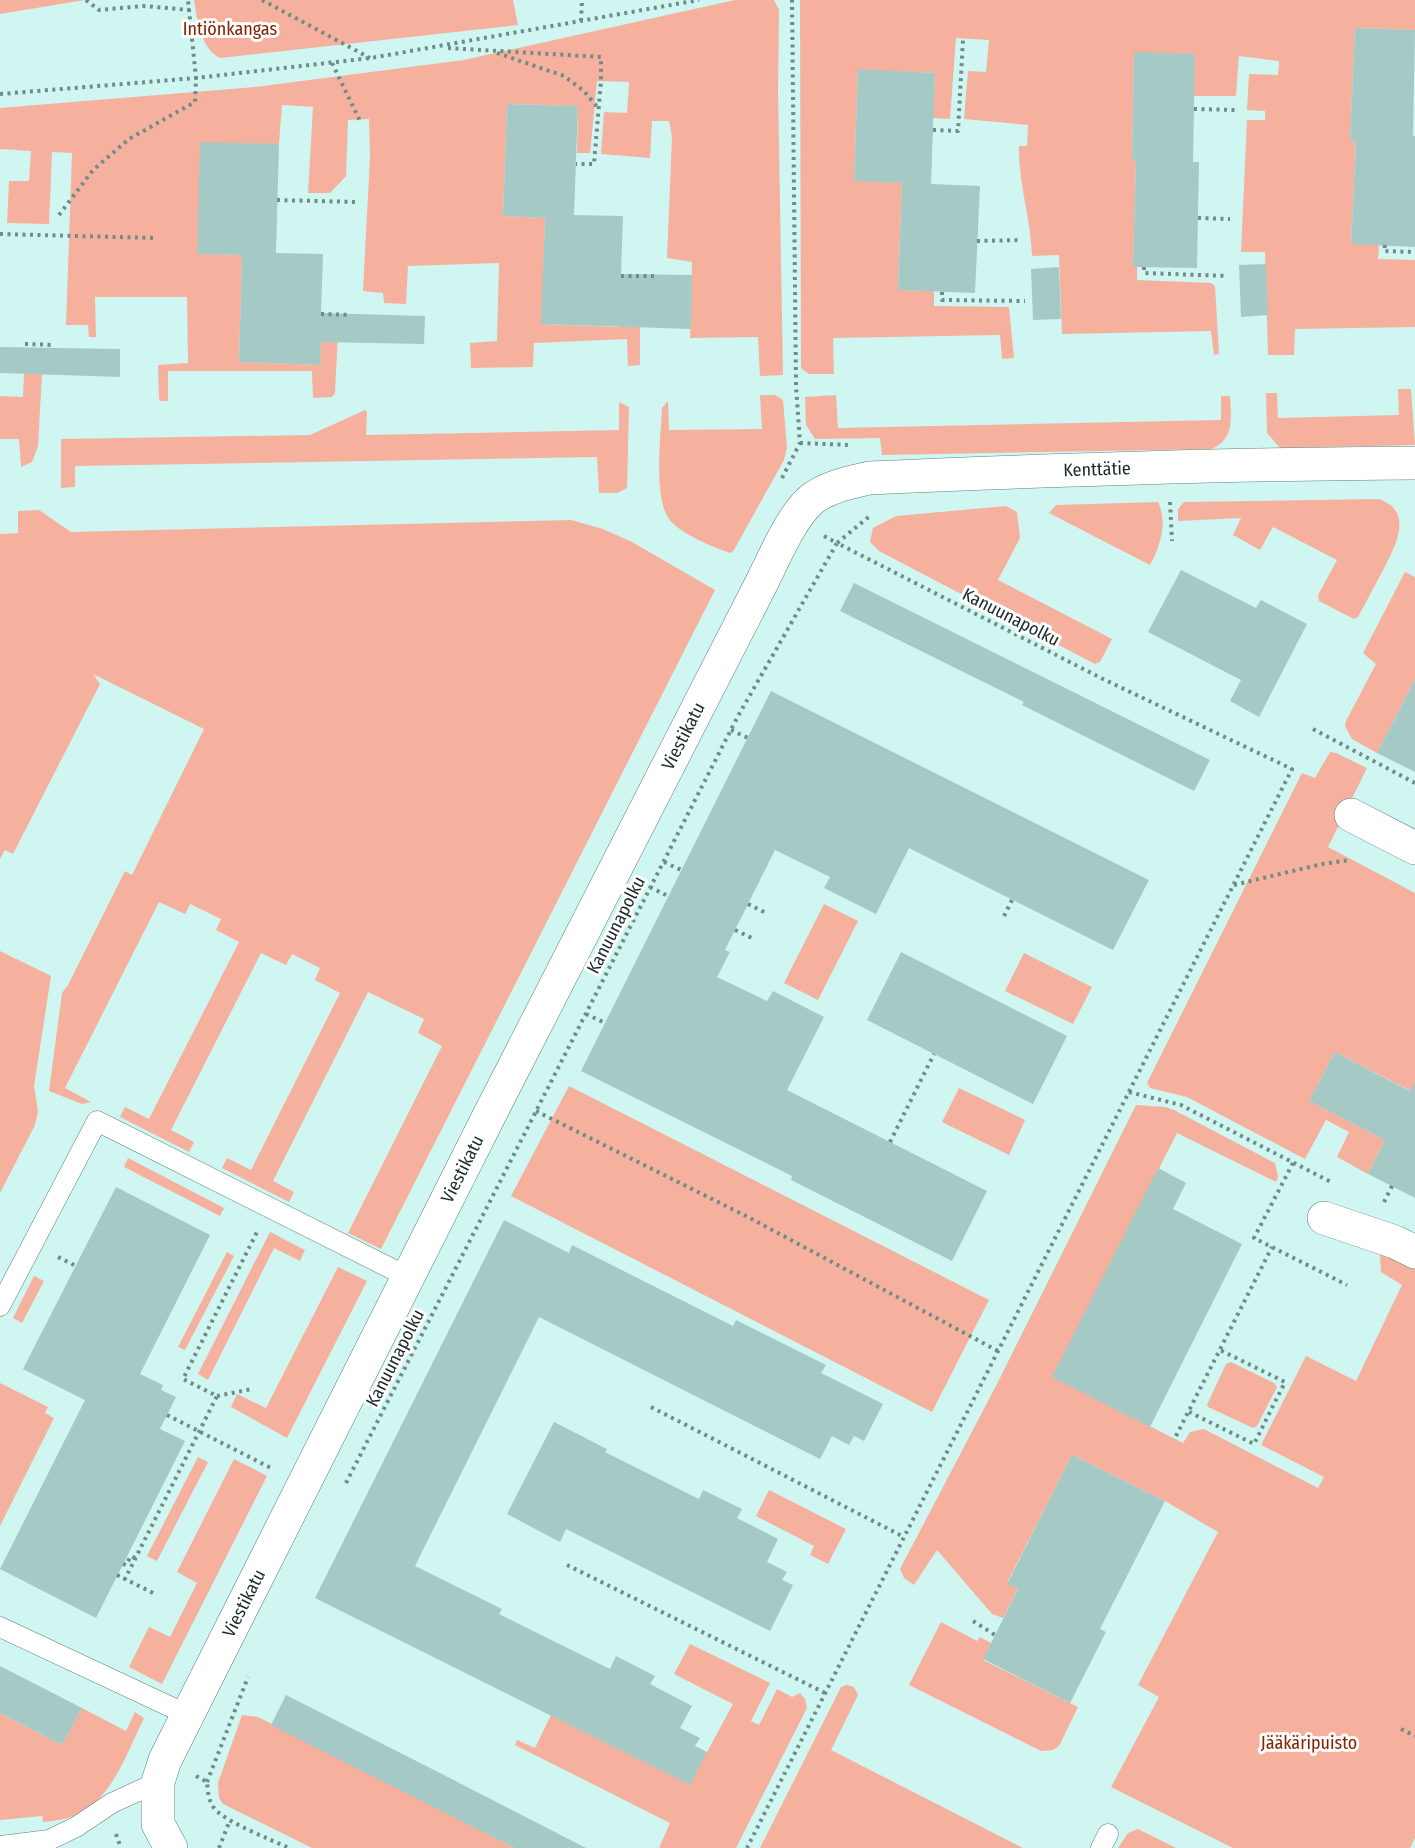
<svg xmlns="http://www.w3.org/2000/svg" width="1415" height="1848" viewBox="0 0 1415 1848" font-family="'Fira Sans Condensed',sans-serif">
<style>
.green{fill:#f6b19e}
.building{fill:#a5cac5}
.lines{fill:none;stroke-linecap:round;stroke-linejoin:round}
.service-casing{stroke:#5d807b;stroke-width:21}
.minor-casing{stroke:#5d807b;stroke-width:34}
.path{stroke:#718b87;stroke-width:4;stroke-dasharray:3 4.5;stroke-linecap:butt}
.service{stroke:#fff;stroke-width:20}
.minor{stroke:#fff;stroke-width:33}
.labels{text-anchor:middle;stroke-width:6;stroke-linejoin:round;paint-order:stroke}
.park-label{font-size:18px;fill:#842202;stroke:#fff}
.street-label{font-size:18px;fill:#1b2a28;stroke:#fff}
</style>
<rect width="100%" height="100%" fill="#cff6f1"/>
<g class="green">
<path d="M 0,0 L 85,0 L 0,14 Z"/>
<path d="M 194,0 L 513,0 L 518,25 L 220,58 C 201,49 197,20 194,0 Z"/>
<path d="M 735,0 L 774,0 L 779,10 L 778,90 L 783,375 L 760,376 L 758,337 L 690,338 L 692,262 L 667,258 L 672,137 L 669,121 L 652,121 L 650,158 L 601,154 L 604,112 L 627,113 L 629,82 L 597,81 L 590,153 L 577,153 L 578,106 L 507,104 L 503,216 L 545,218 L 542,324 L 619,327 L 640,298 L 640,365 L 628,366 L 627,339 L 534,343 L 533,367 L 471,368 L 470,343 L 497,341 L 499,263 L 408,266 L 406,304 L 384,303 L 383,293 L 363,291 L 370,157 L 369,119 L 348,120 L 346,176 L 330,193 L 308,193 L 313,107 L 282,105 L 279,144 L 197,254 L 242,255 L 239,362 L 320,365 L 321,330 L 338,331 L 335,393 L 332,397 L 313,398 L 312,371 L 168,371 L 168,401 L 161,401 L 159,399 L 158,365 L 188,363 L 187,297 L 95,297 L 96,337 L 89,337 L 88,325 L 66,325 L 72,153 L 52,152 L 49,224 L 7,223 L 9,181 L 29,181 L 31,151 L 0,149 L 0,108 L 255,87 L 464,60 Z"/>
<path d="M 800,0 L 1415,0 L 1415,30 L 1355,28 L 1350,141 L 1356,142 L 1351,243 L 1379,245 L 1378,259 L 1415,260 L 1415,327 L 1295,329 L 1294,355 L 1268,355 L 1265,252 L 1241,252 L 1247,120 L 1265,120 L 1265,111 L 1247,110 L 1249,74 L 1278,75 L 1279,61 L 1239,56 L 1236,96 L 1194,96 L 1134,53 L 1132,159 L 1136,160 L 1133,267 L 1137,267 L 1137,280 L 1211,283 L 1215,286 L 1219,354 L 1214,355 L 1211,331 L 1062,334 L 1059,255 L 1032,256 C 1031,219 1018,183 1019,146 L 1027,146 L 1028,125 L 964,119 L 968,71 L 986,72 L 989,40 L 956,38 L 950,119 L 933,118 L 935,73 L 858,70 L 854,180 L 902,183 L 898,290 L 934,291 L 934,306 L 1009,307 L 1014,358 L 1002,359 L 1000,335 L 833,338 L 834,374 L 809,374 L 801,368 Z"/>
<path d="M 24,373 L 42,374 L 38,446 L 32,462 L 21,467 L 19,439 L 0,439 L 0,396 L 23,397 Z"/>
<path d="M 1398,389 L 1411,389 L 1415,445 L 1280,448 L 1267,433 L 1266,393 L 1277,393 L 1278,418 L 1399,415 Z"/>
<path d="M 760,395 L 775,395 L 783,400 L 787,448 L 784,460 L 734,550 L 731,553 C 714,548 679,533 669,519 C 653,496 661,436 662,408 L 668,401 L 669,430 L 762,429 Z"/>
<path d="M 836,395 L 838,428 L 1221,420 L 1221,396 L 1230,396 C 1231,418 1235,438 1212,449 L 882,455 L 880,438 L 815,439 L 806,425 L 805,397 Z"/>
<path d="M 619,402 L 629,407 L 627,488 L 617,493 L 599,493 L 597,457 L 75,466 L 75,487 L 61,488 L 61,439 L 310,435 L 365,410 L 367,412 L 366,435 L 619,430 Z"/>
<path d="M 1379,499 C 1415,512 1395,547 1382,572 C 1374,587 1366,602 1358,617 L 1354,619 L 1319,601 L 1318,595 L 1337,560 L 1273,527 L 1260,550 L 1233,535 L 1241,518 L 1178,521 L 1178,509 L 1184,502 Z"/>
<path d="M 1158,502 C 1168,523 1160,546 1150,565 L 1049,513 L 1056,505 Z"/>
<path d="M 1006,506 L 1017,512 L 1020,538 L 998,580 L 1112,639 L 1100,662 L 1095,664 L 879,551 L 870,542 L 873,528 L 896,516 Z"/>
<path d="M 39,510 L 71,532 L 571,520 L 603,529 L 632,542 L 715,590 L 381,1249 L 348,1233 L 442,1046 L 418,1033 L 424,1019 L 368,992 L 273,1181 L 294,1192 L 289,1202 L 222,1168 L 227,1158 L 251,1170 L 340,993 L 315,980 L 320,968 L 292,954 L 286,965 L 261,953 L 171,1130 L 194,1142 L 189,1152 L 120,1117 L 125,1107 L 149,1119 L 239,942 L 216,930 L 221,919 L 190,904 L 185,914 L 159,902 L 65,1088 L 91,1102 L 82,1104 L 49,1091 L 62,993 L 68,985 L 125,871 L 132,875 L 204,729 L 93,674 L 100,684 L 13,854 L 5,850 L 0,859 L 0,534 L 18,533 L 18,511 Z"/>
<path d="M 1405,572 L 1415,577 L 1415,679 L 1377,753 L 1352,739 L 1345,726 L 1346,721 L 1376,664 L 1363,653 Z"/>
<path d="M 1330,752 L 1336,753 L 1367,768 L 1328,847 L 1415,893 L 1415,1093 L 1335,1052 L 1309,1101 L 1385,1140 L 1368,1174 L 1337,1157 L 1349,1132 L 1326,1120 L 1305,1159 L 1187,1097 L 1150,1088 L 1147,1083 L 1302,773 L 1315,778 Z"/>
<path d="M 824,904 L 858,921 L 818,1000 L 784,983 Z"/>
<path d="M 0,951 L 51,976 L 34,1086 L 38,1111 L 35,1125 L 0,1193 Z"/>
<path d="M 1024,953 L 1092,987 L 1073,1024 L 1005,991 Z"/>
<path d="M 569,1086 L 989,1300 L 932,1412 L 511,1196 Z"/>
<path d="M 959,1088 L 1025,1120 L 1009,1155 L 942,1122 Z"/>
<path d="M 1136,1105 L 1165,1107 L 1174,1110 L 1275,1163 L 1278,1177 L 1276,1182 L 1177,1133 L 1053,1377 L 1183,1443 L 1190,1432 L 1204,1429 L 1318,1488 L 1324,1477 L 1261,1445 L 1306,1356 L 1356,1381 L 1402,1285 L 1381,1272 L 1380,1255 L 1389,1255 L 1415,1268 L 1415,1838 L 1410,1848 L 1233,1848 L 1111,1787 L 1159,1697 L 1138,1685 L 1218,1532 L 1165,1501 L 1072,1455 L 1007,1583 L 1018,1589 L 1003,1618 L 992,1614 L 937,1550 L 914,1585 L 904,1578 L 900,1569 L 998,1382 Z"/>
<path d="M 128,1158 L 224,1208 L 220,1216 L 124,1167 Z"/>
<path d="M 270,1232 L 305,1250 L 300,1261 L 274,1248 L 208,1380 L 198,1374 Z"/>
<path d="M 227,1252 L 234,1256 L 185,1350 L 178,1347 Z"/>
<path d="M 338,1267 L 367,1281 L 287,1438 L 231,1407 L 237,1394 L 266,1408 Z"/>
<path d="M 34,1276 L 44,1281 L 22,1323 L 13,1318 Z"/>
<path d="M 1231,1362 L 1274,1383 L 1277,1387 L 1257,1426 L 1253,1428 L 1208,1407 L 1207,1405 L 1226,1364 Z"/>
<path d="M 0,1383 L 48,1407 L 45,1413 L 54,1418 L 0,1526 Z"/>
<path d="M 198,1457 L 208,1462 L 157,1561 L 147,1556 Z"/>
<path d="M 234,1459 L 267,1476 L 162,1684 L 129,1667 L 149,1627 L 170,1637 L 197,1583 L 177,1572 Z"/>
<path d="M 769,1490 L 846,1529 L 828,1564 L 810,1555 L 814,1546 L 756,1516 Z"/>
<path d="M 941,1622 L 977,1641 L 980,1637 L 991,1643 L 983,1660 L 1078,1707 L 1059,1746 L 1053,1750 L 1041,1751 L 909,1685 Z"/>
<path d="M 690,1644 L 770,1683 L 751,1721 L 759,1725 L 777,1689 L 792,1697 L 800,1693 L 805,1699 L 807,1708 L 736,1848 L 659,1848 L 670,1823 L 515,1745 L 517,1740 L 535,1748 L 551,1715 L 707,1752 L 733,1704 L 674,1674 Z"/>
<path d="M 847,1685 L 854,1687 L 858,1695 L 831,1750 L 1023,1848 L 760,1848 L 841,1687 Z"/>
<path d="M 82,1708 L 126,1731 L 135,1712 L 144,1718 C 127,1752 111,1804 71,1817 C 62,1820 52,1821 43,1822 L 42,1816 L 0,1820 L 0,1713 L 62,1745 Z"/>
<path d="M 242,1715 L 258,1717 L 515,1848 L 312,1848 L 223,1804 L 219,1798 L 218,1783 Z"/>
<path d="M 1138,1829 L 1176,1848 L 1118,1848 L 1128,1833 Z"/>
</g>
<g class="building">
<path d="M 1355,28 L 1415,30 L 1413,136 L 1415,136 L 1415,247 L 1351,244 L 1356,142 L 1350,141 Z"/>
<path d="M 1134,52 L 1195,54 L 1193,162 L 1199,162 L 1197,268 L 1133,267 L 1136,160 L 1132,159 Z"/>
<path d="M 858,69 L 935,73 L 931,184 L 980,186 L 975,293 L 898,290 L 902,183 L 854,181 Z"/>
<path d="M 507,104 L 578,106 L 574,215 L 623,216 L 621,274 L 692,275 L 691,329 L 541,324 L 545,218 L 503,216 Z"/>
<path d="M 200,142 L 279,144 L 276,253 L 323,254 L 321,313 L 425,316 L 424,344 L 321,342 L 320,365 L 239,362 L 242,255 L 197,254 Z"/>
<path d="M 1266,264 L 1268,315 L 1241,317 L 1239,265 Z"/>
<path d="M 1059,267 L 1061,319 L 1033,320 L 1031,269 Z"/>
<path d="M 0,347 L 120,349 L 120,377 L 0,373 Z"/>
<path d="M 1181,570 L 1256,608 L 1261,600 L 1307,624 L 1259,717 L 1230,701 L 1241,680 L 1148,632 Z"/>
<path d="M 854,583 L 1210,760 L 1194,791 L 1022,705 L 1024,702 L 840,611 Z"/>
<path d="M 1415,679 L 1415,772 L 1377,753 Z"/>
<path d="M 771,691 L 1149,880 L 1113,950 L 909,848 L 876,914 L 824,888 L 830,877 L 775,850 L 725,950 L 730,952 L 717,977 L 767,1001 L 773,991 L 824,1017 L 787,1090 L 987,1191 L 952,1261 L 791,1180 L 792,1176 L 581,1071 Z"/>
<path d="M 901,952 L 1067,1036 L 1033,1104 L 867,1020 Z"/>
<path d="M 1335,1052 L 1410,1091 L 1415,1082 L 1415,1198 L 1368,1174 L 1385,1140 L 1309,1101 Z"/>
<path d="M 1158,1168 L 1186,1183 L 1173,1209 L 1242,1244 L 1150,1427 L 1052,1377 Z"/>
<path d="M 116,1187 L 210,1235 L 140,1374 L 163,1385 L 161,1390 L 176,1397 L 160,1429 L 185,1441 L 96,1618 L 0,1569 L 85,1400 L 23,1369 Z"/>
<path d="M 504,1220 L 569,1253 L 572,1245 L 733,1326 L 736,1320 L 826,1365 L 821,1373 L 883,1404 L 864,1441 L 854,1436 L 849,1445 L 832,1436 L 820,1459 L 539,1317 L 415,1566 L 502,1609 L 499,1614 L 511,1620 L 610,1669 L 616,1656 L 655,1676 L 650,1684 L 692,1706 L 680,1728 L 700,1738 L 695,1746 L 707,1752 L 690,1785 L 315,1598 Z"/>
<path d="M 554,1422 L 607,1449 L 605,1452 L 699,1499 L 703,1490 L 742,1509 L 737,1518 L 778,1539 L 767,1562 L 787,1572 L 782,1580 L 793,1585 L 770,1631 L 566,1529 L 560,1542 L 507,1514 Z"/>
<path d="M 1072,1455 L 1165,1501 L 1100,1629 L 1106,1632 L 1070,1703 L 983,1659 L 1018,1589 L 1007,1584 Z"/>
<path d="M 0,1666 L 82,1708 L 62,1745 L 0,1713 Z"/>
<path d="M 286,1695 L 436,1771 L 586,1848 L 515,1848 L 271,1725 Z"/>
</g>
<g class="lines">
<g class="service-casing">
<g id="service">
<path d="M 0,1306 L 97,1121 L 408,1277"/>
<path d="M 0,1627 L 188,1715"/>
<path d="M 0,1846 L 49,1840 L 76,1827 L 112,1803 L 158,1782"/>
<path d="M 1101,1848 L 1108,1834"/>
</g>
</g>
<g class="minor-casing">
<g id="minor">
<path d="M 1351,815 L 1415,848"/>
<path d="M 1324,1218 L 1395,1242 L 1415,1252"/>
<path id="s1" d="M 171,1848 L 158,1824 L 158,1782 L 165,1760 L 490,1114 L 759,588 C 772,563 791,516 812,499 C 827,487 852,482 869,478 C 1051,470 1233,464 1415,463"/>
</g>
</g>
<g class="path">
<path d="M 86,0 L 99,10 L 143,6 L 190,10"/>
<path d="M 262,0 L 370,58"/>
<path d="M 581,21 L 582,0"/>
<path d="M 448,48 L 601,57 L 601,80 L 594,164 L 576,164"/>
<path d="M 497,53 L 564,76 L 584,91 L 598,108"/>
<path d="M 332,63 L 360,121"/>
<path d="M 0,94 L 196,78 L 371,58 L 699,0"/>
<path d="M 1194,109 L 1236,110"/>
<path d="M 933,130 L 958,131 L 963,40"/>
<path d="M 277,200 L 356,202"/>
<path d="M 59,215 L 93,170 L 129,139 L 195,102 L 196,78 L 188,0"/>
<path d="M 1198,218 L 1230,219"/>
<path d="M 0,234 L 155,238"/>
<path d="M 977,241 L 1022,240"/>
<path d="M 1385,245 L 1384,251 L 1415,252"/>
<path d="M 1144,267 L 1144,273 L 1228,276"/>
<path d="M 621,276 L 655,276"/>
<path d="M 942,292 L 942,300 L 1025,301"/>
<path d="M 321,314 L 351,315"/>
<path d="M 25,344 L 54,345"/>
<path d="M 800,443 L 851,445"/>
<path d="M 782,478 L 800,443 L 796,386 L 792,0"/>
<path d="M 1170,502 L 1172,541"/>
<path d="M 824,536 L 837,543 L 871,515"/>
<path d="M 1313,729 L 1415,783"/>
<path d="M 731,730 L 748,738"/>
<path d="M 664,862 L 681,870"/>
<path d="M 1234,885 L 1322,864 L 1351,860"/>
<path d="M 650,887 L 668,896"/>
<path d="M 748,904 L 768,914"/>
<path d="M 1004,916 L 1012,900"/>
<path d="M 735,930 L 754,939"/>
<path d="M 586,1014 L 605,1023"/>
<path d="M 1129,1092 L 1181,1105 L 1333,1183"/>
<path d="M 536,1111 L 748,1217 L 998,1351"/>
<path d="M 890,1142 L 934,1054"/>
<path d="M 1293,1163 L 1254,1238 L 1347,1285"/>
<path d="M 1384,1202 L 1392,1186"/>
<path d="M 58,1257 L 76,1266"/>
<path d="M 217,1396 L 252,1389"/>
<path d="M 651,1407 L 904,1537"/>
<path d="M 1189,1412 L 1254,1444 L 1285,1382 L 1220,1350"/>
<path d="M 167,1415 L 273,1469"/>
<path d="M 1176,1436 L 1272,1247"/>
<path d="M 346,1483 L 738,716 L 837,543 L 1103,679 L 1292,769 L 747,1848"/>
<path d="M 123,1564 L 126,1565 L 131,1556 L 135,1558"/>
<path d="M 567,1565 L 825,1693"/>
<path d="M 117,1575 L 125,1579"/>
<path d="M 153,1593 L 125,1579 L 217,1396 L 183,1379 L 257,1232"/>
<path d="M 973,1621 L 995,1635"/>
<path d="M 1401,1729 L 1415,1736"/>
<path d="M 196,1776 L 207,1782 C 208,1791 208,1800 214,1808 C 225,1822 272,1840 289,1848"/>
<path d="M 207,1782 L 248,1677"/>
<path d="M 116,1834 L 121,1848"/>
<path d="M 219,1848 L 230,1820"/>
</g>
<use href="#service" class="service"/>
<use href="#minor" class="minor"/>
</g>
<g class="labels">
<g class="park-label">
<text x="230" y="35">Intiönkangas</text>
<text x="1309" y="1749">Jääkäripuisto</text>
</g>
<g class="street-label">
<text dy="6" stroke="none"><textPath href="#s1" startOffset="1800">Kenttätie</textPath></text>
<text transform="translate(1011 617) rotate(27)" y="6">Kanuunapolku</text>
<text dy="6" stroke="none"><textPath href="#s1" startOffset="1240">Viestikatu</textPath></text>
<text transform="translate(616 925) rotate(-63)" y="6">Kanuunapolku</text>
<text dy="6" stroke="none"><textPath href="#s1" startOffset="754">Viestikatu</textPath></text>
<text transform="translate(395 1358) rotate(-63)" y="6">Kanuunapolku</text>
<text dy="6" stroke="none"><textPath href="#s1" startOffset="268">Viestikatu</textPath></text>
</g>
</g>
</svg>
